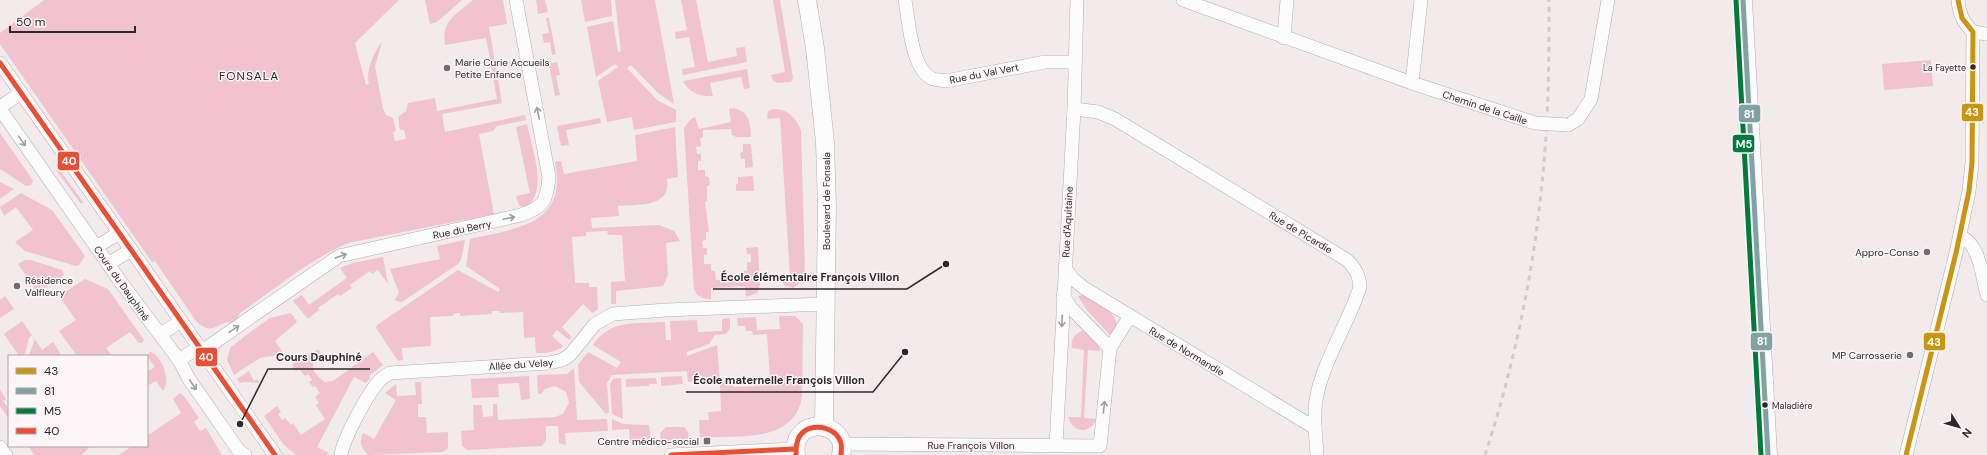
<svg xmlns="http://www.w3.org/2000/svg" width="1987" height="455" viewBox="0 0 1987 455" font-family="'DM Sans',sans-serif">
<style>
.green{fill:#f0c3ce}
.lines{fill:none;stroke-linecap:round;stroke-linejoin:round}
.street-casing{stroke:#b3acae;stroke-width:14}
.secondary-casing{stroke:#b3acae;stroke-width:19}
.street{stroke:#fdfcfc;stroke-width:13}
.secondary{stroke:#fdfcfc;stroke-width:18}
.rail{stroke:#cecbcc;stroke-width:3;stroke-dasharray:5 5;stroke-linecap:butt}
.street-bridge-casing{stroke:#b3acae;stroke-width:14;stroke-linecap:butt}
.street-bridge{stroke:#fdfcfc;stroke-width:13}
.bus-1-casing{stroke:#fdf6f8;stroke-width:8}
.bus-2-casing{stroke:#fdf6f8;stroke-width:8}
.bus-3-casing{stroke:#fdf6f8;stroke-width:8}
.bus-4-casing{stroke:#fdf6f8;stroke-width:8}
.bus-1{stroke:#cb960f;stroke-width:5}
.bus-2{stroke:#81a2a2;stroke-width:5}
.bus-3{stroke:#007b3d;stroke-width:5}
.bus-4{stroke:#e94f35;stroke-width:5}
.oneway{stroke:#a09d9e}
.bus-dot{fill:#2e282a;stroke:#fdf6f8;stroke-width:1.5}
.poi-dot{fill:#736c6e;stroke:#fdf6f8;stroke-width:1.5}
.labels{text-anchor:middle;stroke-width:3;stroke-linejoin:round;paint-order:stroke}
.bus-label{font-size:9px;fill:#2e282a;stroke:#fdf6f8;text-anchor:end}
.poi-label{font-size:10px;fill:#2e282a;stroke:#fdf6f8;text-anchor:end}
.street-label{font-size:10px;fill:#2e282a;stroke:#fdf6f8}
.quarter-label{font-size:12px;letter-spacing:1px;fill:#2e282a;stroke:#fdf6f8}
.leader{fill:none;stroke:#2e282a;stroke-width:1.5}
.callout-dot{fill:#2e282a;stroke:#fdf6f8;stroke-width:1.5}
.callout-label{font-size:11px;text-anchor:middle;font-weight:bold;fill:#2e282a;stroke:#fdf6f8;stroke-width:3;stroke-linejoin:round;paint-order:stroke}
.line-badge{stroke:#fdf6f8;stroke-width:1.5}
.badge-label{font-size:11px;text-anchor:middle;font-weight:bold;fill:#fff}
</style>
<rect width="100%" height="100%" fill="#f3eaec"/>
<g class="green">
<path d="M 44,0 L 399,0 L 355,43 L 366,85 L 369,84 C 365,72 374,51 382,42 L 375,66 L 383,109 L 386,115 L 393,118 L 396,131 L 393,132 L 395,141 L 406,139 L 404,130 L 400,130 L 398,117 L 406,111 L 408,103 L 435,98 L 437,111 L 497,99 L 486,38 L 445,45 C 441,20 456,15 473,0 L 503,0 L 507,24 L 489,27 L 502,103 L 442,114 L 445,132 L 525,115 L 526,120 L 497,126 L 493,131 L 479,134 L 494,214 L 348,243 C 309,260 275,289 240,313 L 237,319 L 232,323 C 220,318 214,339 196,321 L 155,261 L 152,262 L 0,44 L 0,33 Z"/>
<path d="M 425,0 L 462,0 L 437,22 L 430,24 Z"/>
<path d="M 536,0 L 545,0 L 548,12 L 538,14 Z"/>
<path d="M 581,0 L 611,0 L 612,16 L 585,22 Z"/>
<path d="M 615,0 L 655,0 L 674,104 L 658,93 L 631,65 L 627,68 L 657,100 L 676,110 L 676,122 L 634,130 L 632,117 L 607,122 L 598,81 L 618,67 L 615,64 L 596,77 L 587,27 L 613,21 L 618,52 L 621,51 Z"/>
<path d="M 681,0 L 696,0 L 708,62 L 737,56 L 736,48 L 745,47 L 747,62 L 683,75 L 682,69 L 695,67 L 689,37 L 676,39 L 675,32 L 687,30 Z"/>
<path d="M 773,0 L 780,0 L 793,78 L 791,82 L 777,83 L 773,80 L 771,75 L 785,72 Z"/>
<path d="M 546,18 L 549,18 L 556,54 L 552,55 L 550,42 L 544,43 L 542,34 L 549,33 Z"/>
<path d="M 1931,60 L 1933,86 L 1884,90 L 1882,64 Z"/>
<path d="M 557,62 L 560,75 L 556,76 L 560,95 L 555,96 L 549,64 Z"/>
<path d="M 747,69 L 750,88 L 744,89 L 741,77 L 710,83 L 713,96 C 701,97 689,93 683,81 Z"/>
<path d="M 733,108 C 750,112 750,122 751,137 L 736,137 L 732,135 L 731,129 L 703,130 L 703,137 L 700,138 L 701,146 L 696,147 L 697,154 L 701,154 L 701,161 L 698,161 L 698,170 L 705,170 L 705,176 L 709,177 L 710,185 L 707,186 L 707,201 L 705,202 L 709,232 L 706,232 L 706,240 L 702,241 L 703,248 L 707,248 L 707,255 L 704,255 L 704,264 L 711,264 L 711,271 L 715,271 L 716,280 L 744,278 L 744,271 L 747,271 L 747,262 L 751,262 L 751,254 L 747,254 L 746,248 L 758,247 L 760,286 L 757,293 L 746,297 L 745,286 L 711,288 L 711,299 L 703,298 L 697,295 L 694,289 L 684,128 L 690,120 L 695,117 L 699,129 L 731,122 L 729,109 Z"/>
<path d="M 773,109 C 787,108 797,118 801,131 L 805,271 L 801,282 L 793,288 L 784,285 L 781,277 L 790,277 L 780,118 L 767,119 L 768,111 Z"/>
<path d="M 600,118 L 601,123 L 566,130 L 569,145 L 561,146 L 557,126 Z"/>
<path d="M 527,124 C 531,146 551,197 523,208 L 519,205 L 516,196 L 530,193 L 516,127 Z"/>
<path d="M 675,127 L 678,177 L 667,179 C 671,208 639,204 618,206 L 619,216 L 591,218 L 592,228 L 659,225 L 674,231 L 680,241 L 666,243 L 668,275 L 663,286 L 616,291 L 616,304 L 611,304 L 611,282 L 625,281 L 622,235 L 608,235 L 607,231 L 586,232 L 586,236 L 572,237 L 575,283 L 589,283 L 589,287 L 597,287 L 598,309 L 593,313 L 583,304 L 562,327 L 572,337 L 569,340 L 557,330 L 552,336 L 563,346 C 555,353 546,353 536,353 L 535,337 L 524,338 L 523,312 L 500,313 L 499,311 L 492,311 L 492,314 L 460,316 L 460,313 L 453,314 L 453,316 L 430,317 L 431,346 L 402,348 L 403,360 L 398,361 L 376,328 L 377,325 L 458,270 L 498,292 L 500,289 L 466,266 L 470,239 C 516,228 568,226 555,162 L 561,161 L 564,174 L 637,161 L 635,135 Z"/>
<path d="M 0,133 L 32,179 L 33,181 L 31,185 L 26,186 L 0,169 Z"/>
<path d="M 743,144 L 751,144 L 753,167 L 745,168 L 745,159 L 741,159 L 740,153 L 743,152 Z"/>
<path d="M 59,169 L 83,202 L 81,204 L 57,171 Z"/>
<path d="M 753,176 L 754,191 L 736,191 L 736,184 L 738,184 L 738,177 Z"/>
<path d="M 0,182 L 14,189 L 0,199 Z"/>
<path d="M 21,193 L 52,210 L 85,256 L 79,265 L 76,266 L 25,251 L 15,242 L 33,230 L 16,207 L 4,216 L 0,207 Z"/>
<path d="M 465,240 L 461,260 L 458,264 L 402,302 L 396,301 L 395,299 L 399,293 L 390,269 L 440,259 L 437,246 Z"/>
<path d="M 383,257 L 388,284 L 378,270 L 372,274 L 370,271 L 350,285 L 352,288 L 340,296 L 338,294 L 318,308 L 319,310 L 308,319 L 293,301 L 302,295 L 309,305 L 347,278 L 340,268 L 353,263 Z"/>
<path d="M 25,260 L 31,260 L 59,269 L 62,270 L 64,275 L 38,293 L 18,264 Z"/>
<path d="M 85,279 L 108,289 L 144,340 L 142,343 L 139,343 L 130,332 L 106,348 L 112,356 L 77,356 L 59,331 L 76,320 L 59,296 Z"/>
<path d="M 1083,295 C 1097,303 1118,310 1117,329 L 1111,336 L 1086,309 L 1078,296 Z"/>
<path d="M 5,296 L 14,309 L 0,318 L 0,300 Z"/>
<path d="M 291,313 L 297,322 L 275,341 L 284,354 L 260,358 L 234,375 L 227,360 L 230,348 L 245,336 L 270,318 Z"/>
<path d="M 779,316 L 795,316 L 803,324 L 802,396 C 796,444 734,436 700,437 L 699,420 L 709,420 L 708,412 L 721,411 L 720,384 L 696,384 L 696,381 L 688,382 L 687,371 L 612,375 L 607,383 L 609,412 L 606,414 L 579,382 L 578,365 L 588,352 L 617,368 L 621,362 L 593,345 C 610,319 636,324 665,322 L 666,340 L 671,340 L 670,321 L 697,320 L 698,332 L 722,331 L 722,319 L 730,318 L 730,328 L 726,334 L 715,335 L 709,344 L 687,352 L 687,356 L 717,345 L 720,383 L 734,383 L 734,387 L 755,386 L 756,382 L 770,380 L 767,334 L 753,335 L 752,331 L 746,331 L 745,326 L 738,326 L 737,318 L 756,317 L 757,330 L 780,329 Z"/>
<path d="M 22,321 L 32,335 L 29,338 L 25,354 L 19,356 L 4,334 Z"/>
<path d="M 1082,331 C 1090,332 1099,343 1100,351 L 1088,350 L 1084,418 L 1096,419 C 1090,435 1073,433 1068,417 L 1081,417 L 1084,350 L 1072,348 C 1070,340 1075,334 1082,331 Z"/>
<path d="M 35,339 L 42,350 L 53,342 L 62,356 L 29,355 Z"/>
<path d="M 318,349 L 321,353 C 308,363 312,373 325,382 L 333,381 L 373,352 L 383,365 L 369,376 L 370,378 L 366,383 L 354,377 L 317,447 L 329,453 L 326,455 L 296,455 L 284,445 L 264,416 L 277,406 L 281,412 L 278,414 L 282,420 L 285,418 L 291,425 L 293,423 L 301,435 L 325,419 L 316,405 L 319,403 L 315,397 L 320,393 L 315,386 L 313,387 L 309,382 L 312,380 L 308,374 L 305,376 L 299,369 L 296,371 L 292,365 L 311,352 L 312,354 Z"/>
<path d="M 150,352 C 161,354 172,380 163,391 L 156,381 L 147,386 L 147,372 L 155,367 L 147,356 Z"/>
<path d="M 574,368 L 577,420 L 607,419 L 608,431 L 565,433 L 566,445 L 559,443 L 558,426 L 546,426 L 546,440 L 542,446 L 467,450 L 462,446 L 461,431 L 474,430 L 473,405 L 482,405 L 483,417 L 493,416 L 493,404 L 497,404 L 498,420 L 555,417 L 563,414 L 569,403 L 566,392 L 555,386 L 545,389 L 541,394 L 538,394 L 537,375 L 567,374 Z"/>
<path d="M 249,371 L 254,381 L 257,379 L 260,383 L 244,382 L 240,383 L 237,379 Z"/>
<path d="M 529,376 L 530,399 L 521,400 L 519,383 L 498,384 L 499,397 L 472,398 L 471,379 Z"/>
<path d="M 682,376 L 683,384 L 661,386 L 661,377 Z"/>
<path d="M 621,378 L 623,419 L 612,414 L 610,384 L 613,379 Z"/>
<path d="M 656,378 L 657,384 L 649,384 L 649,386 L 626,387 L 626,379 Z"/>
<path d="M 415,382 L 421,382 L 422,404 L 418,404 L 418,417 L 426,417 L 427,433 L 448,432 L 448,448 L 443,452 L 368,455 C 361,448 359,441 363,433 L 374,439 L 396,400 L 385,393 L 396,384 L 397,396 L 416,395 Z"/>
<path d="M 0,390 L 6,399 L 3,401 L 9,409 L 9,419 L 0,406 Z"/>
<path d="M 180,393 L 184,396 L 199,418 L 194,422 L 200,431 L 206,428 L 222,455 L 119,455 L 132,446 L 147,446 L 147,436 L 181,413 L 173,399 Z"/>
<path d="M 612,419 L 623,424 L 649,425 L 651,440 L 630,441 L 629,429 L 612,430 Z"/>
<path d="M 666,427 L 684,427 L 688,432 L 689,439 L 661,440 L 660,433 Z"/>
<path d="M 28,446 L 91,446 L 81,455 L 35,455 Z"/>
</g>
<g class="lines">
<g class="street-casing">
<g id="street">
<path d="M 905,0 C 909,21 911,70 933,79 C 937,80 942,80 946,81 L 1045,62 L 1074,62"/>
<path d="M 1183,0 L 1412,83 L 1535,123"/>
<path d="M 1973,32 L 1987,34"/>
<path d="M 1284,38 L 1287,0"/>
<path d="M 0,63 L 275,455"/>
<path d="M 1412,83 L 1421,0"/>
<path d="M 0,107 L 21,93"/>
<path d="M 0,109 L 120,281 L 179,360 L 189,379 L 239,451 L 245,455"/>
<path d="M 1074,109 L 1098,112 L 1115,119 L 1347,260 C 1356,269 1359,275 1360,287 C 1348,324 1322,363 1316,400 C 1313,418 1316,437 1317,455"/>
<path d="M 1568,125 L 1578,119 L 1591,99 L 1608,0"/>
<path d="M 1960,236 C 1980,244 1982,276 1987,295"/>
<path d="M 96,247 L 119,233"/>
<path d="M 108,264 L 131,250"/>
<path d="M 1065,268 L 1073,279 L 1084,288 L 1315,428"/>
<path d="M 1063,295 L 1071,308 L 1110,348"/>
<path d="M 161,334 L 181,321"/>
<path d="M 202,351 L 339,256 L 521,215 C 544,207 547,201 549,177 L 516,0"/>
<path d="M 179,360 L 199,347"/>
<path d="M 841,444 L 1100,446 L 1110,348 L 1130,316"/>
<path d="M 1056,445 L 1074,109 L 1077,0"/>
<path d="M 0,447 L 6,455"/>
<path d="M 341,455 C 343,439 368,393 380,380 C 383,377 387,375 390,373 L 549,363 L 562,360 L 570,355 L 595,324 L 613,314 L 666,310 L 825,304"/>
<path d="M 671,455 L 795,449"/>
<path d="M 1906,455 L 1956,253 L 1969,191 L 1972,163 L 1973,32 C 1963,22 1959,14 1958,0"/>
</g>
</g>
<g class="secondary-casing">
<g id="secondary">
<path d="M 807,0 L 815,48 L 825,142 L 827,207 L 824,426"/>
<path d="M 1743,0 L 1768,455"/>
<path d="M 796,455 C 790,413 851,421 841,455"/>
</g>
</g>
<use href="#street" class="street"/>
<use href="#secondary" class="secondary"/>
<path class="rail" d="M 1485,455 C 1516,360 1536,261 1544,161 C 1549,107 1549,54 1549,0"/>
<g class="street-bridge-casing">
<path id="street-bridge" d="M 1535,123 L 1568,125"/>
</g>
<use href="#street-bridge" class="street-bridge"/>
<g class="bus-1-casing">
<path id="bus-1" d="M 1906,455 L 1956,253 L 1969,191 L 1972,163 L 1973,32 L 1962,18 L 1958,0"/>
</g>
<g class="bus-2-casing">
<path id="bus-2" d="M 1743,0 L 1768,455"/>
</g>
<g class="bus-3-casing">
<path id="bus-3" d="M 1736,0 L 1761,455"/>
</g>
<g class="bus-4-casing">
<g id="bus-4">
<path d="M 0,63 L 275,455"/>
<path d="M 671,455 L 795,449"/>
<path d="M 796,455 C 796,451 796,446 797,443 C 801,421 835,423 841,443 C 842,446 841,451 841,455"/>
</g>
</g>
<use href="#bus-1" class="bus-1"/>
<use href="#bus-2" class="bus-2"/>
<use href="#bus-3" class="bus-3"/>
<use href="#bus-4" class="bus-4"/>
</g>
<defs><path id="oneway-shaft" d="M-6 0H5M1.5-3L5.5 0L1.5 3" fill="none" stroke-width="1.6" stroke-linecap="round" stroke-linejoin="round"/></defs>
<g class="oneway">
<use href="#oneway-shaft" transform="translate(538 113) rotate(-101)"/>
<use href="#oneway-shaft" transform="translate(22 141) rotate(55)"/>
<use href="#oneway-shaft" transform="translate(509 218) rotate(-12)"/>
<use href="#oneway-shaft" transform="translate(341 256) rotate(-20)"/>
<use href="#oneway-shaft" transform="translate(1062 321) rotate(93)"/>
<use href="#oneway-shaft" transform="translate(234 329) rotate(-34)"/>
<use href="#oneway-shaft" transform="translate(193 385) rotate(56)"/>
<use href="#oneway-shaft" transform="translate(1104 407) rotate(-84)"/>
</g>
<g class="bus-dot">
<circle cx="1973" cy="67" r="3.5"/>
<circle cx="1765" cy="405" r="3.5"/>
</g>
<g class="poi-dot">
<circle cx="447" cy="68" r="4"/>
<circle cx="1927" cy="252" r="4"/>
<circle cx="17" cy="286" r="4"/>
<circle cx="1910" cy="355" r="4"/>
<rect x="703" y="437" width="8" height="8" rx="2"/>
</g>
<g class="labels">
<g class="bus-label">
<text x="1966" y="71">La Fayette</text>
<text x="1772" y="409" text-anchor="start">Maladière</text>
</g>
<g class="poi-label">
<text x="455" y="66" text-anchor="start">Marie Curie Accueils<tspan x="455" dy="12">Petite Enfance</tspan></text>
<text x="1919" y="256">Appro-Conso</text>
<text x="25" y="284" text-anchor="start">Résidence<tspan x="25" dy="12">Valfleury</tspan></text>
<text x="1902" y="359">MP Carrosserie</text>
<text x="699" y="445">Centre médico-social</text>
</g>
<g class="street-label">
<text transform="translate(984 73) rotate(-11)" y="4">Rue du Val Vert</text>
<text transform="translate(1485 107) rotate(18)" y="4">Chemin de la Caille</text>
<text transform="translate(826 201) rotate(-90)" y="4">Boulevard de Fonsala</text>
<text transform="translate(1067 222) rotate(-87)" y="4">Rue d'Aquitaine</text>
<text transform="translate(462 229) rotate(-12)" y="4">Rue du Berry</text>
<text transform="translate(1301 232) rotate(31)" y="4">Rue de Picardie</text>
<text transform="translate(122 283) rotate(55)" y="4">Cours du Dauphiné</text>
<text transform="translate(1187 351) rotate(31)" y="4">Rue de Normandie</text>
<text transform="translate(521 364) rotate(-4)" y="4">Allée du Velay</text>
<text x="971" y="449">Rue François Villon</text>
</g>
<g class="quarter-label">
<text x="249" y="80">FONSALA</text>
</g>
</g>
<path class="leader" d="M946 264L907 289H713M240 424L268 369H370M905 352L873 392H686"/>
<g class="callout-dot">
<circle cx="946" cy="264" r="4"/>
<circle cx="240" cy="424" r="4"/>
<circle cx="905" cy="352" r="4"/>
</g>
<g class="callout-label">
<text x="810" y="281">École élémentaire François Villon</text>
<text x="319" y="361">Cours Dauphiné</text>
<text x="779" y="384">École maternelle François Villon</text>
</g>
<g class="line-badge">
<rect x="1961" y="103" width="23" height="19" rx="4" fill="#cb960f"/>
<rect x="1738" y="104" width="23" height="19" rx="4" fill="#81a2a2"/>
<rect x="1732" y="134" width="23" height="19" rx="4" fill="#007b3d"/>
<rect x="57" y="151" width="23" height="20" rx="4" fill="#e94f35"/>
<rect x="1750" y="332" width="23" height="19" rx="4" fill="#81a2a2"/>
<rect x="1923" y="332" width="23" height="19" rx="4" fill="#cb960f"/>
<rect x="195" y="347" width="23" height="20" rx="4" fill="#e94f35"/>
</g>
<g class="badge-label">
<text x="1972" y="116">43</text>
<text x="1749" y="118">81</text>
<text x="1744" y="148">M5</text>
<text x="69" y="165">40</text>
<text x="1762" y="345">81</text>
<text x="1934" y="346">43</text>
<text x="206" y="361">40</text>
</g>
<rect x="8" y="355" width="140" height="92" fill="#fdf6f8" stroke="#aaa4a6"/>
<rect x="16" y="368" width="20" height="6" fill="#cb960f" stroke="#aaa4a6"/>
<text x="44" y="375" font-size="12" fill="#2e282a">43</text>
<rect x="16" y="388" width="20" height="6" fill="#81a2a2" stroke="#aaa4a6"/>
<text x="44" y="395" font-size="12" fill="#2e282a">81</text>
<rect x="16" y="408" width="20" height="6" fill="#007b3d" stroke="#aaa4a6"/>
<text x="44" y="415" font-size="12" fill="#2e282a">M5</text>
<rect x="16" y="428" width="20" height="6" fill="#e94f35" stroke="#aaa4a6"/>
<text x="44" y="435" font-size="12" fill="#2e282a">40</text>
<g transform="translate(1959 427) rotate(127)" stroke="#fdf6f8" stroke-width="3" paint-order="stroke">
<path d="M0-3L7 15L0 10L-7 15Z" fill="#2e282a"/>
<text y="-6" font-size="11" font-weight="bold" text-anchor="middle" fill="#2e282a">N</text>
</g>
<path d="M10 26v6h125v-6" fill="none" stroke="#2e282a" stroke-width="2"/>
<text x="16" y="26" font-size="12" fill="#2e282a" stroke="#fdf6f8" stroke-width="3" paint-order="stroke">50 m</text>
</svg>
